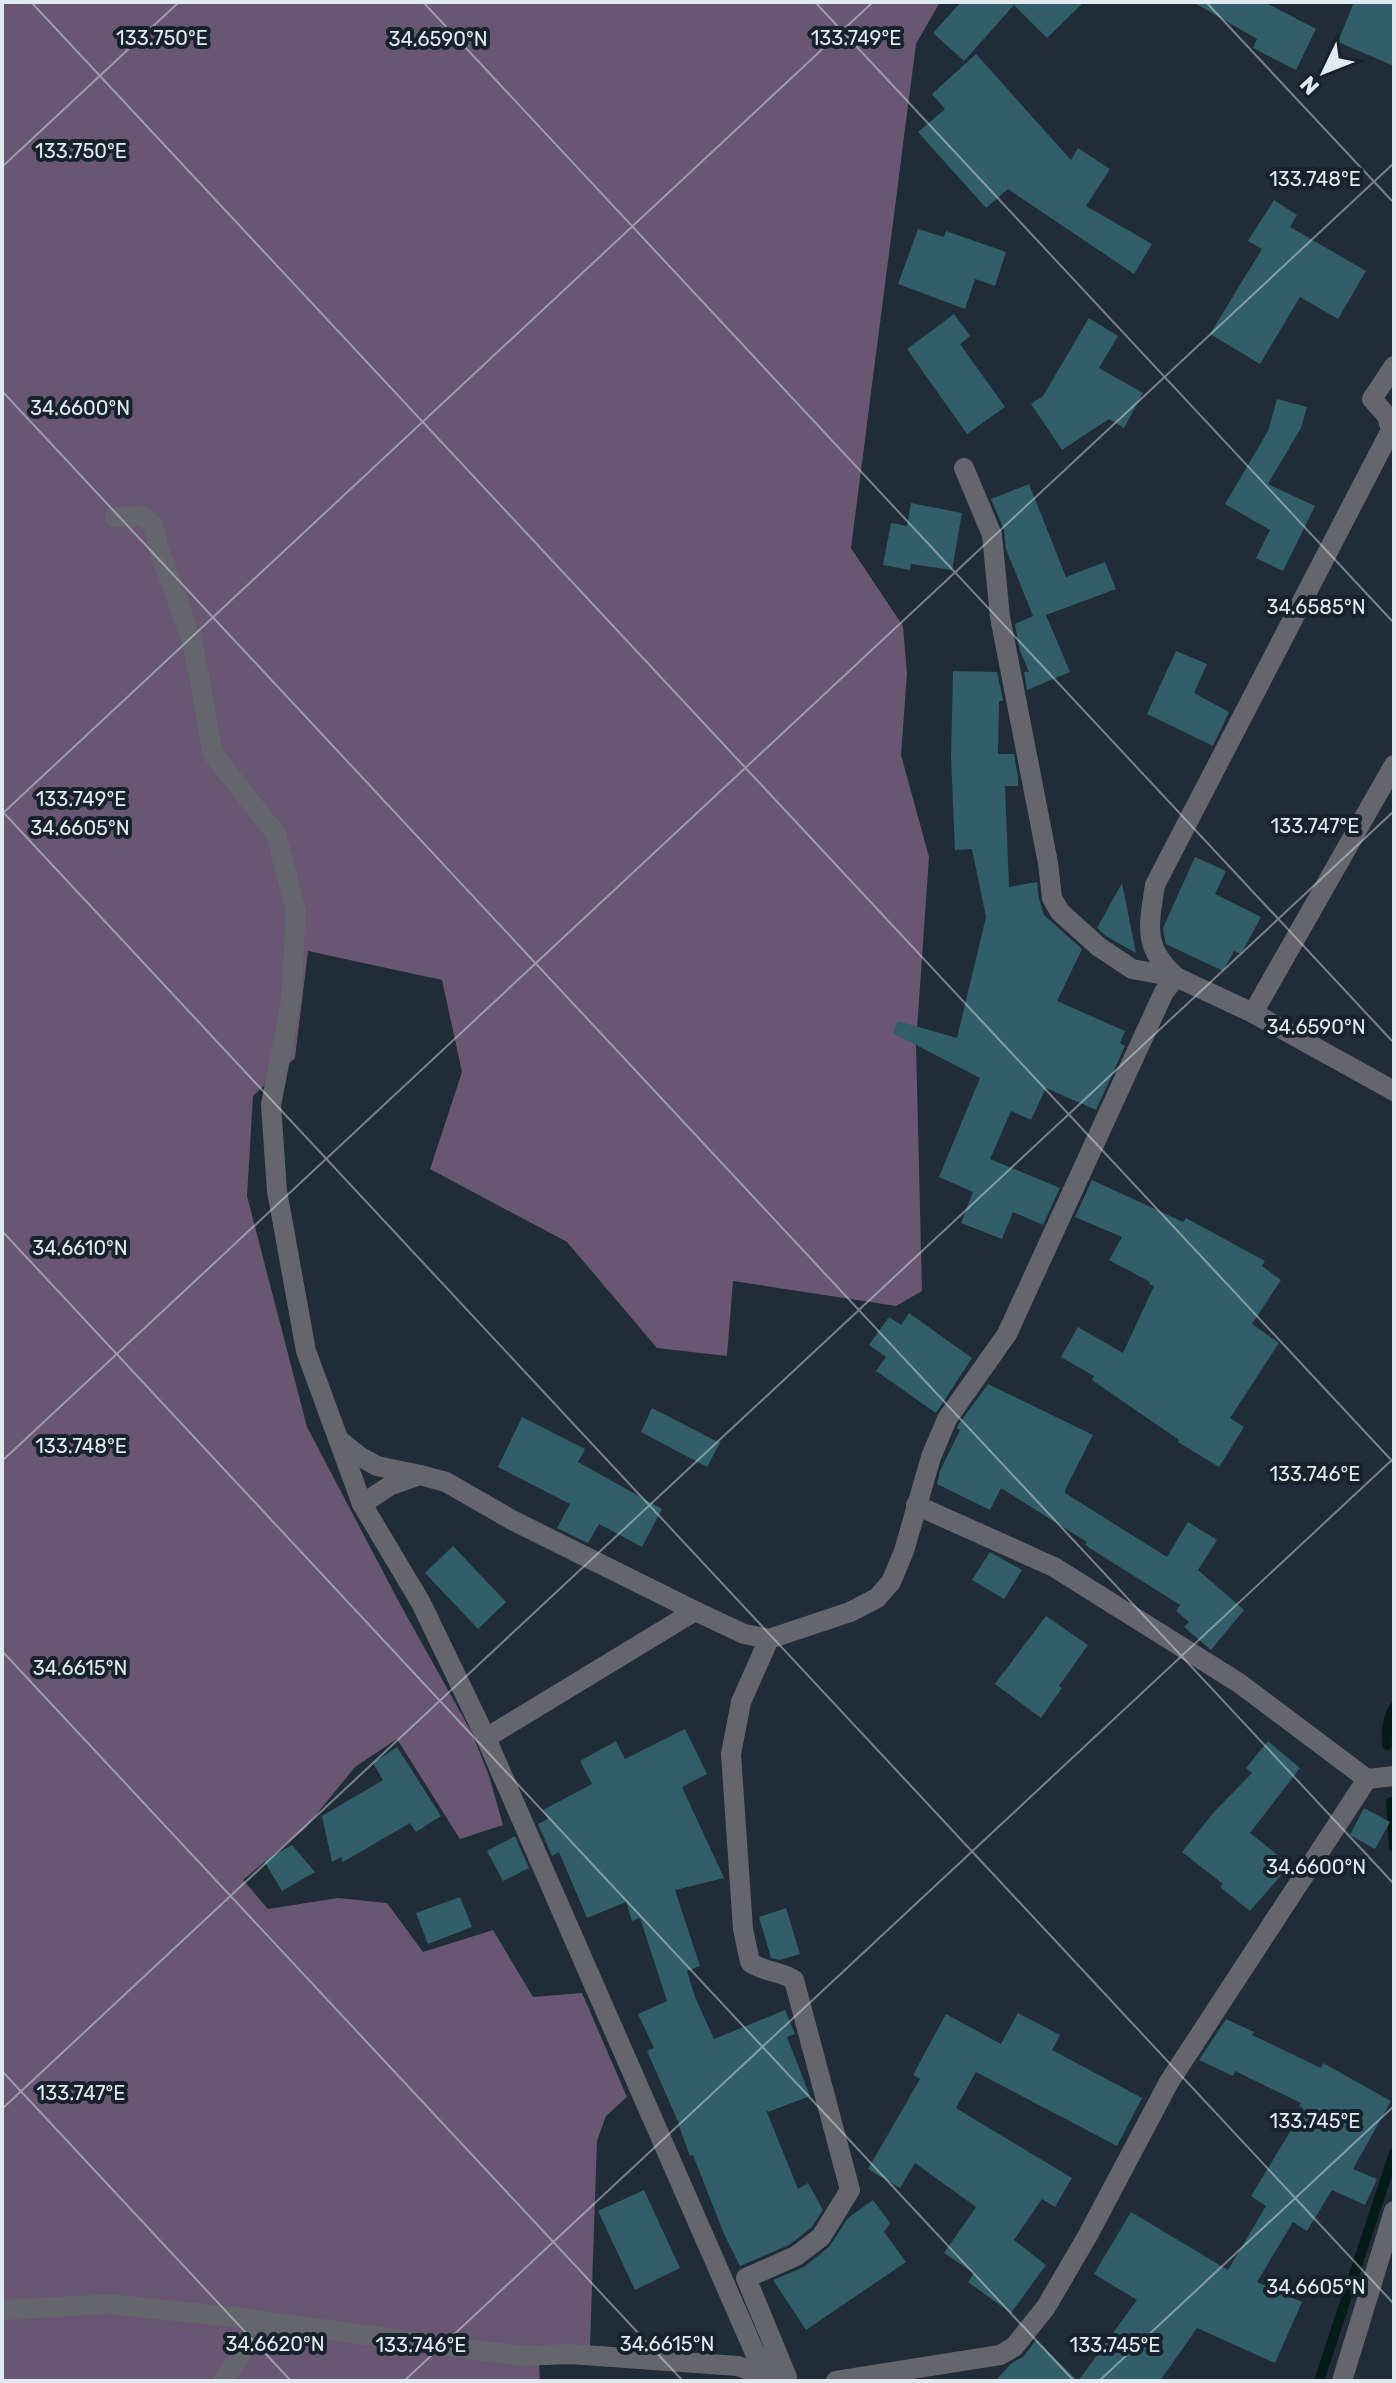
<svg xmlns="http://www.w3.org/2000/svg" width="1396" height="2383" viewBox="0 0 1396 2383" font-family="Rubik,sans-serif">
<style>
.forest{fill:#685673}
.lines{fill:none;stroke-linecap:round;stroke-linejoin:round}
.stream{stroke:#041b17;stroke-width:10}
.building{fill:#315e68}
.minor{stroke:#65666d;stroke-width:20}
.ticks{fill:none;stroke:#e2eaf1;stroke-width:2;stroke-opacity:0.45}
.ticks-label{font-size:20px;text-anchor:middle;fill:#e2eaf1;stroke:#17222d;stroke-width:8;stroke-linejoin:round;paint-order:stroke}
</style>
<rect width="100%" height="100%" fill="#202c37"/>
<path class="forest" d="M 2,2 L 940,2 L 916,44 L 851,548 L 903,626 L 907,674 L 901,755 L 929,857 L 916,1044 L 922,1291 L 896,1306 L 733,1281 L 727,1356 L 657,1348 L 567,1242 L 430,1169 L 462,1072 L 442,980 L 308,951 L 295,1058 L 253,1096 L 247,1196 L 307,1427 L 400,1604 L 472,1733 L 489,1776 L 503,1825 L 460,1839 L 397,1739 L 355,1767 L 306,1827 L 243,1880 L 268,1909 L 338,1898 L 387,1903 L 423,1952 L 493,1930 L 533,1997 L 582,1993 L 627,2097 L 606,2116 L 597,2141 L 590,2346 L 538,2345 L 540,2381 L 2,2381 Z"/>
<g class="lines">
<g class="stream">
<path d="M 1387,1745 C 1386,1731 1387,1720 1394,1707"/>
<path d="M 1391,1802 L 1394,1847"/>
<path d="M 1319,2381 L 1394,2153"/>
</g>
</g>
<g class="building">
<path d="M 961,2 L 1084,2 L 1047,38 L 1014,5 L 964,61 L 933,33 Z"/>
<path d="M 1193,2 L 1264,2 L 1316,29 L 1296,70 L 1253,48 L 1257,39 Z"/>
<path d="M 1354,2 L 1394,2 L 1394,66 L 1338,42 Z"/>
<path d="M 976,54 L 1071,160 L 1078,148 L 1110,169 L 1086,206 L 1152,244 L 1134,274 L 1008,189 L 986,208 L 918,132 L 945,109 L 932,94 Z"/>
<path d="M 1274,200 L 1297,215 L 1290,227 L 1366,271 L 1338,319 L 1300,297 L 1260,364 L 1210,334 L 1262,249 L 1248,241 Z"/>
<path d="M 918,229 L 944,237 L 946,231 L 1006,252 L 995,286 L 975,279 L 965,309 L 898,284 Z"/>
<path d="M 954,314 L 970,336 L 960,344 L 1005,407 L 967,434 L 907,349 Z"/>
<path d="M 1089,318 L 1118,336 L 1099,368 L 1143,393 L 1124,428 L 1109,419 L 1062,450 L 1031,404 L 1043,396 Z"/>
<path d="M 1277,399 L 1307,407 L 1301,428 L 1268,484 L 1315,506 L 1283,571 L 1256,558 L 1270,530 L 1225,504 L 1268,431 Z"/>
<path d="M 1029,484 L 1066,577 L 1105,562 L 1116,589 L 1046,615 L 1070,672 L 1027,690 L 1024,672 L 1029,672 L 1020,651 L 1015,624 L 1033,616 L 1006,549 L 1004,530 L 991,499 Z"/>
<path d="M 911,503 L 962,513 L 952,570 L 911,564 L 910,570 L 883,565 L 891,523 L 907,526 Z"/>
<path d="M 1176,651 L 1207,664 L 1194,693 L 1229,712 L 1213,746 L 1147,714 Z"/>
<path d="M 953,671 L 997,672 L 1003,700 L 999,702 L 998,754 L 1014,754 L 1018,778 L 1018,786 L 1005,786 L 1009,887 L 1037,882 L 1039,899 L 1044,915 L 1082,949 L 1057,1001 L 1125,1031 L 1120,1043 L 1125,1046 L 1096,1110 L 1046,1088 L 1031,1120 L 1011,1111 L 990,1159 L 1060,1188 L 1043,1225 L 1013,1212 L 1002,1239 L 961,1223 L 973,1192 L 939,1177 L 980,1078 L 893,1033 L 898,1021 L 957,1038 L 986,917 L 972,849 L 955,850 L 951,756 Z"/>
<path d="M 1195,857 L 1226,871 L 1215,894 L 1261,917 L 1241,954 L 1234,951 L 1223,971 L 1166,944 L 1165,941 L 1163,928 Z"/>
<path d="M 1122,883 L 1136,953 L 1106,936 L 1097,928 Z"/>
<path d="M 1092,1180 L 1183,1222 L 1186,1218 L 1265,1261 L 1262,1266 L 1281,1280 L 1252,1324 L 1279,1343 L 1230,1418 L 1244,1427 L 1219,1467 L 1178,1442 L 1179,1440 L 1092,1380 L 1094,1376 L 1061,1357 L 1078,1327 L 1123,1353 L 1154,1286 L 1149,1284 L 1150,1282 L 1109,1260 L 1122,1237 L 1075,1217 Z"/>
<path d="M 909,1313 L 972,1358 L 936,1413 L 876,1371 L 886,1357 L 869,1345 L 889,1317 L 901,1325 Z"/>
<path d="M 988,1384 L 1093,1435 L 1065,1490 L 1065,1493 L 1167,1557 L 1188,1522 L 1217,1540 L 1198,1570 L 1244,1610 L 1211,1650 L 1184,1627 L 1189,1622 L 1176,1611 L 1180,1605 L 1085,1545 L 1087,1542 L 1001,1488 L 990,1510 L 937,1484 L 940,1471 L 960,1430 L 957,1428 L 958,1425 Z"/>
<path d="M 652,1408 L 720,1443 L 707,1467 L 641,1432 Z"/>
<path d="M 522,1417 L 585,1449 L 578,1462 L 662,1509 L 642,1547 L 599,1524 L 588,1543 L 557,1528 L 570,1504 L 498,1467 Z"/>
<path d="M 453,1546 L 506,1602 L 478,1629 L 425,1573 Z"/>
<path d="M 990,1552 L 1022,1570 L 1004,1599 L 972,1580 Z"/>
<path d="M 1046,1616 L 1088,1645 L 1059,1686 L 1062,1688 L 1041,1718 L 995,1684 Z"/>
<path d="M 685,1729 L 707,1774 L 682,1787 L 724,1878 L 675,1890 L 700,1966 L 687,1971 L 695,1997 L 714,2039 L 785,2010 L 795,2034 L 787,2037 L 810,2096 L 768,2112 L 766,2110 L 798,2189 L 808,2183 L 823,2210 L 811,2228 L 789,2245 L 740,2266 L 724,2234 L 693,2155 L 690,2156 L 679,2126 L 680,2126 L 647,2051 L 654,2048 L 638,2014 L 667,2001 L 640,1918 L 632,1921 L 626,1902 L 587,1918 L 559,1852 L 552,1856 L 538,1824 L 548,1819 L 543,1810 L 592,1784 L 580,1761 L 616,1741 L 625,1759 Z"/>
<path d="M 1268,1741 L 1300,1768 L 1250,1833 L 1290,1865 L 1250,1911 L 1220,1887 L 1223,1884 L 1182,1852 L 1214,1812 L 1252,1773 L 1246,1768 Z"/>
<path d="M 397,1747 L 441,1816 L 416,1832 L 410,1823 L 343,1862 L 341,1857 L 332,1862 L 322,1816 L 383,1780 L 373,1763 Z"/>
<path d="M 1364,1808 L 1390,1822 L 1375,1849 L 1350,1835 Z"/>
<path d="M 515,1836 L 529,1868 L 503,1881 L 487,1851 Z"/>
<path d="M 292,1845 L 315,1872 L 282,1891 L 264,1861 Z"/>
<path d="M 460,1897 L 472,1927 L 428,1944 L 416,1913 Z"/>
<path d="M 786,1908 L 800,1954 L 780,1960 L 771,1958 L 759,1917 Z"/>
<path d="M 1018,2013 L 1060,2035 L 1052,2050 L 1142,2098 L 1117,2146 L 976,2072 L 956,2108 L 1072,2178 L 1055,2207 L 1042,2199 L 1014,2240 L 1046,2265 L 1011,2313 L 968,2282 L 974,2273 L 944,2253 L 976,2207 L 915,2163 L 900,2188 L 868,2169 L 920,2079 L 913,2075 L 946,2014 L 1001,2044 Z"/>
<path d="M 1226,2019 L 1254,2032 L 1252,2035 L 1321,2068 L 1323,2063 L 1391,2101 L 1353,2169 L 1377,2179 L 1365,2205 L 1332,2190 L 1307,2231 L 1293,2222 L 1257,2282 L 1302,2302 L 1275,2363 L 1197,2328 L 1160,2381 L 1078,2381 L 1137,2300 L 1094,2274 L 1131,2212 L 1228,2270 L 1266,2206 L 1251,2196 L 1304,2109 L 1299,2106 L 1301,2103 L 1235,2071 L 1233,2076 L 1199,2060 Z"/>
<path d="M 644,2190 L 680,2268 L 635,2290 L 598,2211 Z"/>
<path d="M 873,2200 L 890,2223 L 884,2232 L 906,2262 L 806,2330 L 773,2280 L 804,2267 L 829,2247 L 848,2218 Z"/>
<path d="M 1036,2340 L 1078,2381 L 995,2381 L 1012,2363 L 1024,2356 Z"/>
</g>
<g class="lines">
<g class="minor">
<path d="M 964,468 L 992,535 L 1000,617 L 1048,863 L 1052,898 L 1060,912 L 1099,947 L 1132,969 L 1176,977 L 1253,1013 L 1394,1091"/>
<path d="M 115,517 L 143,516 L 154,527 L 159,550 L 193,644 L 213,754 L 276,834 L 296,912 L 291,1002 L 271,1105 L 277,1191 L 306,1351 L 362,1504 L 421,1603 L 486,1738 L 755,2353 L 786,2381"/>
<path d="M 1176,977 C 1142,947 1149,926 1155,885 L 1391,430 L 1387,416 L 1372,399 L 1394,366"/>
<path d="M 1253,1013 L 1394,765"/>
<path d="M 338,1439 L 359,1456 L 377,1466 L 420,1475"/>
<path d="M 362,1504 L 391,1485 L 420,1475 L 446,1482 L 512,1520 L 695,1611 L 744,1634 L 769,1639"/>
<path d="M 916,1505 L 1054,1567 L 1239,1683 L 1367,1779 L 1394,1776"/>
<path d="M 486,1738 L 695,1611"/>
<path d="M 2,2310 L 108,2304 L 233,2317 L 521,2356 L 570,2354 L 738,2366 L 777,2380"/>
<path d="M 787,2377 L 746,2278 L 796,2256 L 821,2237 L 850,2190 L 794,1980 C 780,1971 763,1972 750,1962 L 743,1929 L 731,1754 L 741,1702 L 769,1639 L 850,1612 L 877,1598 L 891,1582 L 904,1551 L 931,1457 L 947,1419 L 1007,1334 L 1164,992 L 1176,977"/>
<path d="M 223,2381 L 261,2323"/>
<path d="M 836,2381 L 1000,2355 L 1014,2347 L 1046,2307 L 1088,2235 L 1169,2082 L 1367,1779"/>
<path d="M 1342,2381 L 1394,2211"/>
</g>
</g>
<path class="ticks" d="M 31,2 L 1394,1463M 423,2 L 1394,1043M 815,2 L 1394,623M 1206,2 L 1394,203M 2,167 L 179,2M 2,391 L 1394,1884M 2,811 L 1394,2304M 2,814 L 873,2M 2,1231 L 1074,2381M 2,1461 L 1394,163M 2,1651 L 683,2381M 2,2071 L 291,2381M 2,2109 L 1394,811M 404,2381 L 1394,1458M 1099,2381 L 1394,2106"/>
<g class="ticks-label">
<text x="162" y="45">133.750°E</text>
<text x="856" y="45">133.749°E</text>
<text x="438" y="46">34.6590°N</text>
<text x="81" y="158">133.750°E</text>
<text x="1315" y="186">133.748°E</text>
<text x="80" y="415">34.6600°N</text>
<text x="1316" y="614">34.6585°N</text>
<text x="81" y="806">133.749°E</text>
<text x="1315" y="833">133.747°E</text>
<text x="80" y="835">34.6605°N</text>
<text x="1316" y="1034">34.6590°N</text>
<text x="80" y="1255">34.6610°N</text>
<text x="81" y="1453">133.748°E</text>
<text x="1315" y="1481">133.746°E</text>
<text x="80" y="1675">34.6615°N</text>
<text x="1316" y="1874">34.6600°N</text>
<text x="81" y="2100">133.747°E</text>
<text x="1315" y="2128">133.745°E</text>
<text x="1316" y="2294">34.6605°N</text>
<text x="275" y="2351">34.6620°N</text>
<text x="667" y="2351">34.6615°N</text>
<text x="421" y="2352">133.746°E</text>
<text x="1115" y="2352">133.745°E</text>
</g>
<rect width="1396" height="2383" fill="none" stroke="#e2eaf1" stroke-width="8"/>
<g transform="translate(1324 72) rotate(227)" stroke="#17222d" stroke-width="6" paint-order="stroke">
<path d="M0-6L14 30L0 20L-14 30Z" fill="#e2eaf1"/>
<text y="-12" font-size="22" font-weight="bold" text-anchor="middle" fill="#e2eaf1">N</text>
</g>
</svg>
